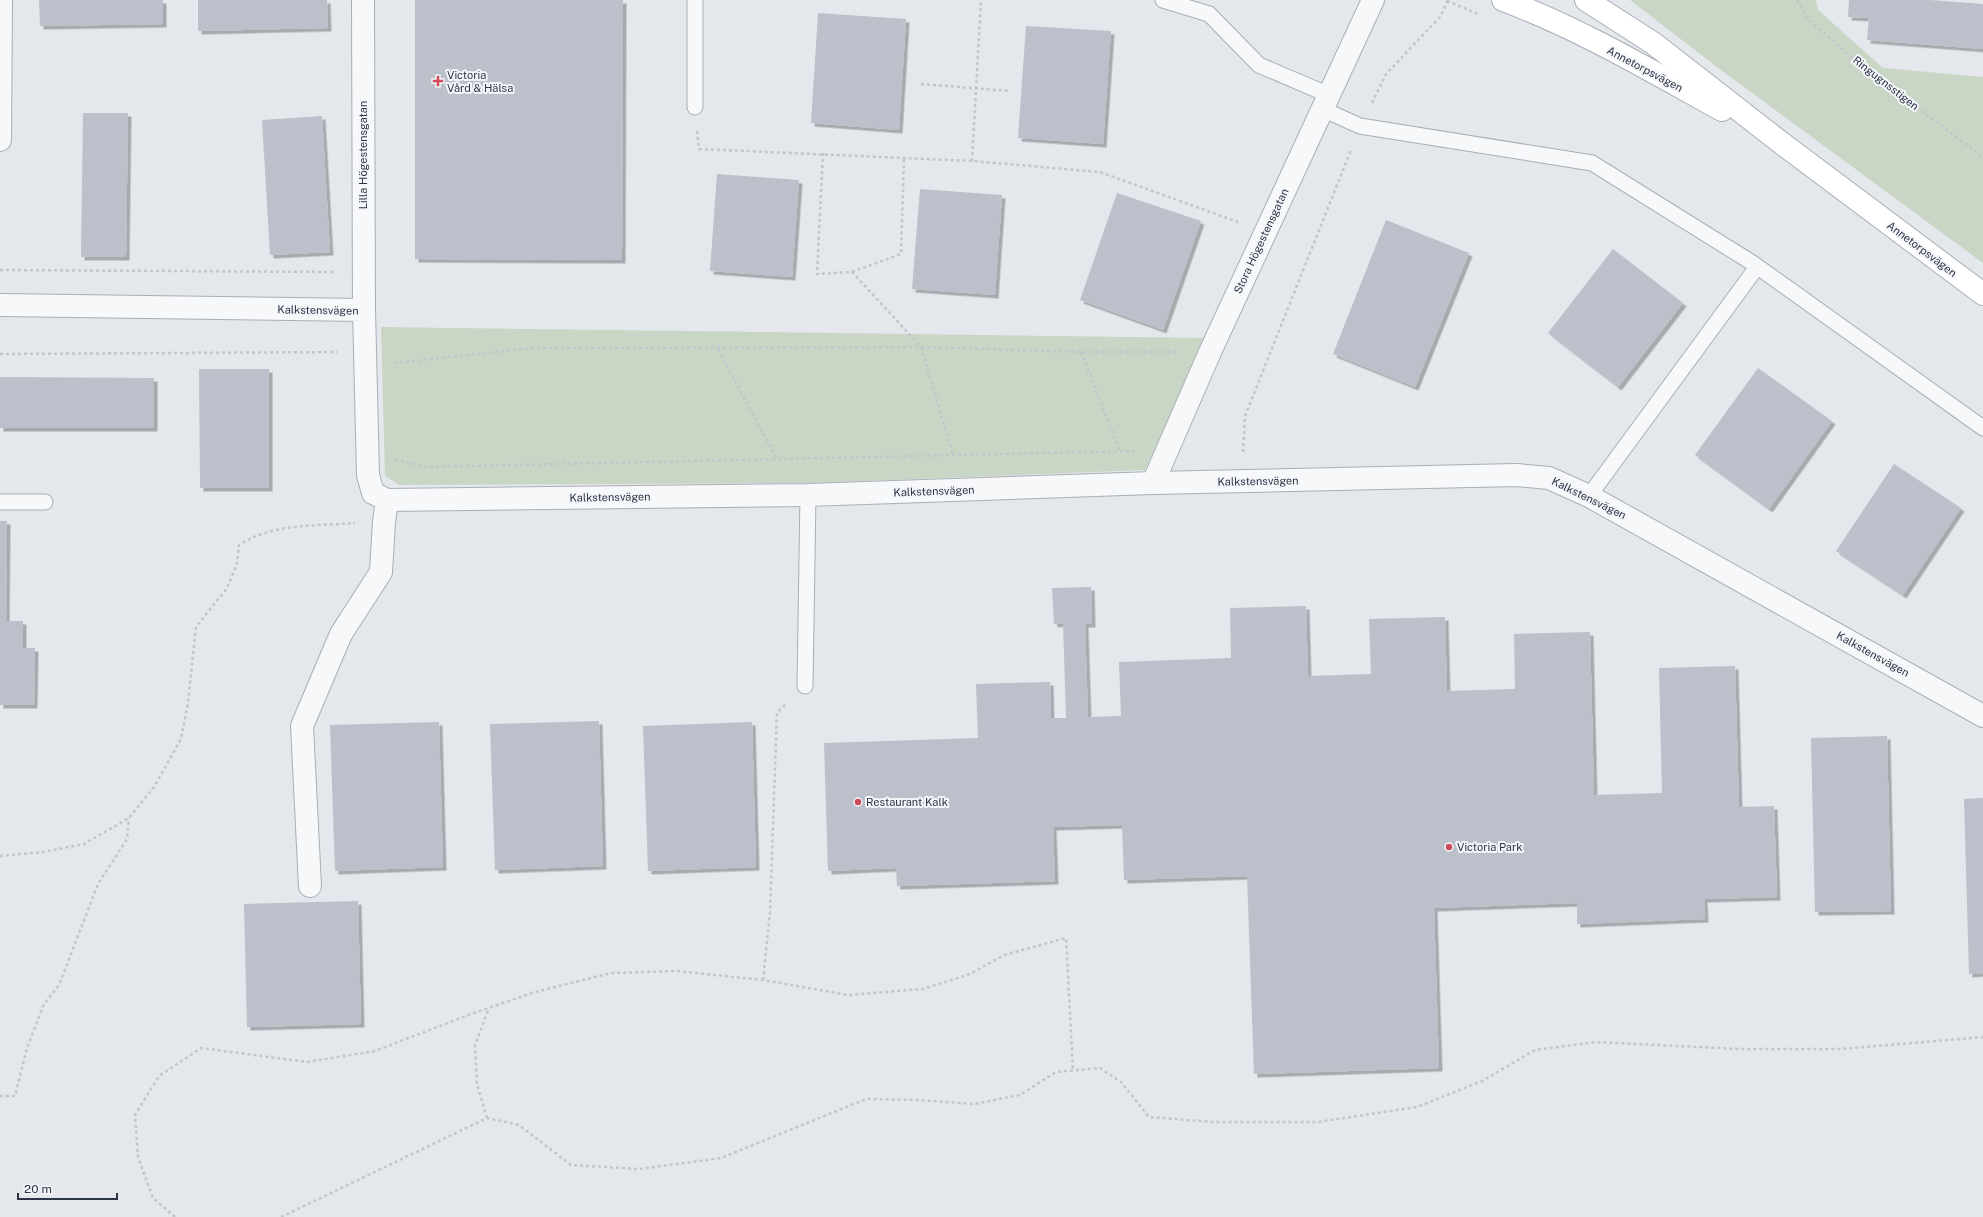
<svg xmlns="http://www.w3.org/2000/svg" width="1983" height="1217" viewBox="0 0 1983 1217" font-family="'Public Sans',sans-serif">
<style>
.green{fill:#c9d6c5}
.building{fill:#bbc0ca;filter:url(#shadow)}
.lines{fill:none;stroke-linecap:round;stroke-linejoin:round}
.lane-casing{stroke:#a9aeb7;stroke-width:17}
.street-casing{stroke:#a9aeb7;stroke-width:24}
.secondary-casing{stroke:#a9aeb7;stroke-width:24}
.path{stroke:#c2c5cb;stroke-width:2.5;stroke-dasharray:3 3;stroke-linecap:butt}
.lane{stroke:#f7f8fa;stroke-width:15}
.street{stroke:#f7f8fa;stroke-width:22}
.secondary{stroke:#fff;stroke-width:22}
.poi-dot{fill:#d1495b;stroke:#f4f6f9;stroke-width:1.5}
.labels{text-anchor:middle;stroke-width:4;stroke-linejoin:round;paint-order:stroke}
.street-label{font-size:11px;fill:#2b3445;stroke:#f4f6f9}
.poi-label{font-size:11px;fill:#2b3445;stroke:#f4f6f9;text-anchor:start}
</style>
<defs>
<filter id="shadow"><feDropShadow dx="3.5" dy="3.5" stdDeviation="0" flood-color="#0004"/></filter>
</defs>
<rect width="100%" height="100%" fill="#e4e7ec"/>
<g class="green">
<path d="M 1630,0 L 1816,0 L 1818,10 L 1883,68 L 1983,77 L 1983,263 L 1717,67 Z"/>
<path d="M 381,327 L 1205,338 L 1145,470 L 810,483 L 399,485 L 385,476 Z"/>
</g>
<g class="building">
<path d="M 39,0 L 163,0 L 163,24 L 40,26 Z"/>
<path d="M 198,0 L 327,0 L 328,28 L 198,31 Z"/>
<path d="M 415,0 L 623,0 L 622,260 L 415,259 Z"/>
<path d="M 1849,0 L 1930,0 L 1983,4 L 1983,49 L 1867,40 L 1869,18 L 1848,17 Z"/>
<path d="M 818,13 L 906,19 L 899,130 L 811,123 Z"/>
<path d="M 1026,26 L 1111,31 L 1103,144 L 1018,138 Z"/>
<path d="M 83,113 L 128,113 L 126,257 L 81,257 Z"/>
<path d="M 322,116 L 330,252 L 270,255 L 262,120 Z"/>
<path d="M 717,174 L 799,180 L 792,277 L 710,271 Z"/>
<path d="M 920,189 L 1002,195 L 995,295 L 912,289 Z"/>
<path d="M 1117,193 L 1201,221 L 1163,330 L 1080,300 Z"/>
<path d="M 1386,220 L 1469,253 L 1415,387 L 1333,354 Z"/>
<path d="M 1613,249 L 1683,303 L 1618,387 L 1548,333 Z"/>
<path d="M 1758,368 L 1832,421 L 1769,509 L 1695,455 Z"/>
<path d="M 199,369 L 269,369 L 269,488 L 200,488 Z"/>
<path d="M 0,377 L 154,378 L 154,428 L 0,428 Z"/>
<path d="M 1894,464 L 1961,508 L 1903,595 L 1836,551 Z"/>
<path d="M 0,521 L 7,521 L 6,621 L 23,621 L 23,648 L 35,648 L 34,705 L 0,705 Z"/>
<path d="M 1091,587 L 1092,624 L 1085,624 L 1088,717 L 1121,716 L 1119,662 L 1231,658 L 1230,608 L 1306,606 L 1308,676 L 1371,674 L 1369,619 L 1445,617 L 1447,691 L 1515,689 L 1514,634 L 1590,632 L 1594,795 L 1662,793 L 1659,668 L 1735,666 L 1739,807 L 1774,806 L 1777,897 L 1704,899 L 1705,919 L 1577,924 L 1577,903 L 1434,908 L 1439,1068 L 1254,1074 L 1247,876 L 1124,880 L 1122,825 L 1053,827 L 1055,881 L 897,886 L 896,868 L 828,871 L 824,743 L 978,738 L 976,684 L 1050,682 L 1051,718 L 1066,718 L 1063,623 L 1054,624 L 1052,588 Z"/>
<path d="M 599,721 L 603,866 L 495,870 L 490,724 Z"/>
<path d="M 439,722 L 443,867 L 335,871 L 330,725 Z"/>
<path d="M 752,722 L 756,867 L 648,871 L 643,726 Z"/>
<path d="M 1887,736 L 1891,911 L 1815,912 L 1811,738 Z"/>
<path d="M 1983,798 L 1983,973 L 1969,974 L 1964,799 Z"/>
<path d="M 358,901 L 361,1024 L 247,1027 L 244,904 Z"/>
</g>
<g class="lines">
<g class="lane-casing">
<g id="lane">
<path d="M 1163,0 L 1209,14 L 1259,65 L 1329,95"/>
<path d="M 695,107 L 695,0"/>
<path d="M 1322,109 L 1360,126 L 1592,163 L 1751,262 L 1983,428"/>
<path d="M 1589,496 L 1757,267"/>
<path d="M 0,502 L 45,502"/>
<path d="M 805,686 L 808,495"/>
</g>
</g>
<g class="street-casing">
<g id="street">
<path d="M 363,0 L 364,310"/>
<path d="M 0,140 L 1,0"/>
<path d="M 0,305 L 364,310 L 368,475 L 373,493 L 387,500 L 808,495 L 1153,483 L 1516,475 L 1549,478 L 1589,496 L 1983,716"/>
<path d="M 1153,483 L 1210,352 L 1373,0"/>
<path d="M 310,886 L 302,726 L 341,634 L 381,572 L 384,522 L 387,500"/>
</g>
</g>
<g class="secondary-casing">
<g id="secondary">
<path d="M 1503,0 C 1579,28 1651,71 1722,110"/>
<path d="M 1586,0 L 1653,43 L 1784,145 L 1983,294"/>
</g>
</g>
<g class="path">
<path d="M 1797,0 L 1809,20 L 1863,67 L 1983,157"/>
<path d="M 1447,1 L 1478,14"/>
<path d="M 921,84 L 1010,91"/>
<path d="M 1372,103 L 1386,74 L 1440,17 L 1448,0"/>
<path d="M 697,131 L 699,149 L 972,161 L 1100,172 L 1238,222"/>
<path d="M 823,153 L 817,274 L 852,272 L 921,347 L 953,455"/>
<path d="M 972,161 L 981,0"/>
<path d="M 0,270 L 335,272"/>
<path d="M 852,272 L 901,254 L 904,158"/>
<path d="M 718,349 L 777,459"/>
<path d="M 1081,352 L 1120,451"/>
<path d="M 0,354 L 337,352"/>
<path d="M 394,363 L 532,348 L 921,347 L 1081,352 L 1180,352"/>
<path d="M 1243,452 L 1245,416 L 1351,150"/>
<path d="M 395,459 L 424,467 L 1135,451"/>
<path d="M 0,856 L 43,852 L 84,844 L 129,818 L 154,787 L 181,739 L 188,703 L 196,627 L 227,588 L 237,564 L 239,545 C 272,523 317,526 355,523"/>
<path d="M 763,980 L 770,912 L 777,713 L 787,703"/>
<path d="M 0,1096 L 15,1096 L 27,1048 L 44,1004 L 59,985 L 98,884 L 127,839 L 129,818"/>
<path d="M 487,1118 L 477,1084 L 475,1045 L 489,1008"/>
<path d="M 175,1217 L 153,1198 L 138,1157 L 135,1115 L 159,1076 L 201,1048 L 307,1062 L 375,1051 L 471,1014 L 535,992 L 611,973 L 677,971 L 763,980 L 848,995 L 923,989 L 970,974 L 1004,955 L 1066,938 L 1073,1071"/>
<path d="M 281,1217 L 487,1118 L 519,1125 L 571,1165 L 639,1169 L 721,1158 L 866,1099 L 919,1100 L 974,1104 L 1020,1095 L 1056,1072 L 1100,1068 L 1121,1082 L 1149,1117 L 1213,1122 L 1318,1122 L 1417,1107 L 1482,1081 L 1535,1050 L 1596,1042 L 1739,1049 L 1840,1049 L 1983,1037"/>
</g>
<use href="#lane" class="lane"/>
<use href="#street" class="street"/>
<use href="#secondary" class="secondary"/>
</g>
<g class="poi-dot">
<path d="M436 75h4v4h4v4h-4v4h-4v-4h-4v-4h4z"/>
<circle cx="858" cy="802" r="4"/>
<circle cx="1449" cy="847" r="4"/>
</g>
<g class="labels">
<g class="street-label">
<text transform="translate(1645 69) rotate(28)" y="4">Annetorpsvägen</text>
<text transform="translate(1886 83) rotate(38)" y="4">Ringugnsstigen</text>
<text transform="translate(363 155) rotate(-90)" y="4">Lilla Högestensgatan</text>
<text transform="translate(1261 241) rotate(-65)" y="4">Stora Högestensgatan</text>
<text transform="translate(1922 249) rotate(37)" y="4">Annetorpsvägen</text>
<text transform="translate(318 310) rotate(1)" y="4">Kalkstensvägen</text>
<text transform="translate(1258 481) rotate(-1)" y="4">Kalkstensvägen</text>
<text transform="translate(934 491) rotate(-2)" y="4">Kalkstensvägen</text>
<text transform="translate(610 497) rotate(-1)" y="4">Kalkstensvägen</text>
<text transform="translate(1589 498) rotate(26)" y="4">Kalkstensvägen</text>
<text transform="translate(1873 654) rotate(29)" y="4">Kalkstensvägen</text>
</g>
<g class="poi-label">
<text x="447" y="79">Victoria<tspan x="447" dy="13">Vård &amp; Hälsa</tspan></text>
<text x="866" y="806">Restaurant Kalk</text>
<text x="1457" y="851">Victoria Park</text>
</g>
</g>
<path d="M18 1193v6h99v-6" fill="none" stroke="#2b3445" stroke-width="2"/>
<text x="24" y="1193" font-size="12" fill="#2b3445" stroke="#f4f6f9" stroke-width="3" paint-order="stroke">20 m</text>
</svg>
